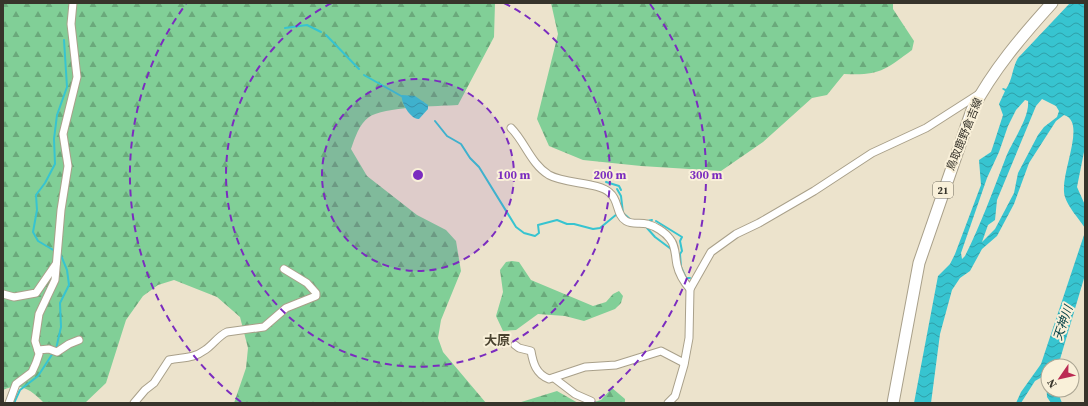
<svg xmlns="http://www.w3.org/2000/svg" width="1088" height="406" viewBox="0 0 1088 406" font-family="'Source Serif 4','Noto Sans JP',serif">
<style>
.forest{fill:url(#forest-firs)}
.water{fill:url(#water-waves);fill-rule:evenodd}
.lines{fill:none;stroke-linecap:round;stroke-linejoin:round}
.stream{stroke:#37c4d0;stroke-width:2}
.minor-casing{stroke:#a9a08a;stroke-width:9}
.primary-casing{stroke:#a9a08a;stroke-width:13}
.minor{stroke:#fff;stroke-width:7}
.primary{stroke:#fff;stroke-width:11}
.ring{fill:none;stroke:#7b2cbf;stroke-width:2;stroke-dasharray:7 5}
.labels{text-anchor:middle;stroke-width:4;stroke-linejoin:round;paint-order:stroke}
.shield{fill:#f9f0d9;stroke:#716c5f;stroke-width:1}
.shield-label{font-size:10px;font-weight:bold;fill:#37342b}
.street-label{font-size:11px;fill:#37342b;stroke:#f9f0d9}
.water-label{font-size:12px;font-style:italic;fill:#003f44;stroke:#f9f0d9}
.quarter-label{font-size:13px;font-weight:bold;fill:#4b4431;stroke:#f9f0d9}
.centre{fill:#7b2cbf;stroke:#f9f0d9;stroke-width:2}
.ring-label{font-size:12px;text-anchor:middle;font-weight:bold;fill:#7b2cbf;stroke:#f9f0d9;stroke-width:4;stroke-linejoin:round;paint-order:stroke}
</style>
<defs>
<pattern id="forest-firs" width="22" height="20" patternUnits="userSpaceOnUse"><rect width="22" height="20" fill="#81cf97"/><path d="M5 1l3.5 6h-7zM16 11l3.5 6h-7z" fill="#6aa97b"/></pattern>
<pattern id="water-waves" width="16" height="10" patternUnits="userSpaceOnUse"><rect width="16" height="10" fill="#37c4d0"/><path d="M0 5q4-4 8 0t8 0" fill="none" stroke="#2fa0a9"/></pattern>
</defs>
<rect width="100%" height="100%" fill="#ece3cc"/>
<g class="forest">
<path d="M 3,3 L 495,3 L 494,37 L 458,105 C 439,106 383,107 369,117 C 359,124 355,138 351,149 L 367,176 L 417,215 L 446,230 L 456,241 L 461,271 L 441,320 L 438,338 L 443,352 L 486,403 L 234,403 L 246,368 L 248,348 L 240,317 L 217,297 L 174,280 L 158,285 L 143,296 L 126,320 L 106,383 L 85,403 L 44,403 C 31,390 21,382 3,390 Z"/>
<path d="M 551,3 L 893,3 L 893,9 L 914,41 L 912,50 C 885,70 879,76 844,74 L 827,95 L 812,98 L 763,142 L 721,171 L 641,166 L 583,160 L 549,146 L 537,119 L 558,34 Z"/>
<path d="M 512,261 L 519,262 L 531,280 L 593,306 L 606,302 L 613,294 L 619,291 L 623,296 L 621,303 L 615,309 L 584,321 L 565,316 L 538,314 L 516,330 L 503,331 L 496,316 L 503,292 L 500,270 L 506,262 Z"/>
<path d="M 612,388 L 625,399 L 625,403 L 590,403 L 601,400 Z"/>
<path d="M 557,391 L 578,403 L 518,403 Z"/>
</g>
<g class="water">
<path d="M 1070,3 L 1085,3 L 1085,147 L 1077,187 L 1085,205 L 1085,228 C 1079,219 1068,207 1065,197 C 1058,176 1088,122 1064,115 L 1056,121 L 1029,163 L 1014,204 L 997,236 L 982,249 L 970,271 L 960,278 L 952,290 L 940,334 L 931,403 L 914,403 L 938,276 L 950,264 L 955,254 L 981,185 L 979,160 L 991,152 L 995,140 L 1003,115 L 999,104 L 1005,91 L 1002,89 L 1003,88 L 1006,89 C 1013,79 1012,68 1018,58 ZM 1042,99 L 1056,106 L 1059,111 L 1057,117 L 1044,127 L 1038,135 L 1018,173 L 1014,193 L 995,229 L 982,242 L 988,225 L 995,220 L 997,200 L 1036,106 ZM 1025,100 L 1028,101 C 1030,117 1012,142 1006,157 C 993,191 981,224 965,256 L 962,259 L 961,253 L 987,178 L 999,152 L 1008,126 L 1016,110 Z"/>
<path d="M 402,95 L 415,96 L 428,105 L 428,109 L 419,119 C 411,120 400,102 402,95 Z"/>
<path d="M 1085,232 L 1085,275 L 1058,366 L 1048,366 L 1048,390 L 1057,390 L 1062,403 L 1051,403 L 1047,397 L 1046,378 L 1042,377 L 1035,381 L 1021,403 L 1016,403 L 1021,392 L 1041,364 Z"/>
</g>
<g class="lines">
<g class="stream">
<path d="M 285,28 L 307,25 L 321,32"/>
<path d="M 326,35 L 359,69"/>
<path d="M 364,75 L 403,97"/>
<path d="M 435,121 L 447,136 L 461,144 L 470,158 L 479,167 L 516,227 L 524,233 L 535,236 L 539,233 L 538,225 L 557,220 L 567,224 L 574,224 L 593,229 L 600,228 L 617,214"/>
<path d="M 606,182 L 619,186 L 621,190"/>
<path d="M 617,189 L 621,196 L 623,213 L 631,220"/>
<path d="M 647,221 L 652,220"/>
<path d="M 656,221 L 682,237 L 680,241 L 682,251 L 680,254 L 681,267 L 686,278 L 690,278"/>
<path d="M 647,228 L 655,237 L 671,249"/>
<path d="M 55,251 L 38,241 L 33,232 L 37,210 L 36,195 L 45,183 L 55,164 L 54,139 L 57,115 L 67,87 L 64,40"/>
<path d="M 56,349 L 61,327 L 60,303 L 69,285 L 67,270 L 60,253"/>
<path d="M 14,403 L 20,390 L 38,376 L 53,353"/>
</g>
<g class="minor-casing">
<g id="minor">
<path d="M 511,128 C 525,142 531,164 549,175 C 565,184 599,182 610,193 C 619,200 616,215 626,221 C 633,225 640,222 647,224 C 655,226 665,232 670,239 C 676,246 675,256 677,265 C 679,274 683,281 690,289"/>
<path d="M 3,294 L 14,297 L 36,293 L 56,264"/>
<path d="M 515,345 L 519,348 L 531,351 C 533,363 536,374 549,379 L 585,367 L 616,365 L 661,351 L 684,363"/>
<path d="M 38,350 L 49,349 L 57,352 L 69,344 L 79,340"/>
<path d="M 554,378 L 575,394 L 591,401"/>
<path d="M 9,403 L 16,384 L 32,372 L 36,363 L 39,354 L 35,341 L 39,314 L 55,280 L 61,210 L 68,166 L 63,134 L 77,77 L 71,24 L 73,3"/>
<path d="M 134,403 L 145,390 L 154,383 L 169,360 C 182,357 193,359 205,350 C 213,345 218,336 227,332 L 264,327 L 286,308 L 316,296 L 316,293 L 307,283 L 284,269"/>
<path d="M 668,403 L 675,396 L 684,365 L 689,338 L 690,289 L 711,252 L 736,234 L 759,223 L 814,191 L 872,153 L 926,128 L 979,94"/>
</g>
</g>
<g class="primary-casing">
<path id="primary" d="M 893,403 L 919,263 L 972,110 C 993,70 1022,36 1052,3"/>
</g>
<use href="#minor" class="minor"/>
<use href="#primary" class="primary"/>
</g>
<circle cx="418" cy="175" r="96" fill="#7b2cbf" fill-opacity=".12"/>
<g class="ring">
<circle cx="418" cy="175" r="96"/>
<path d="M504 3A192 192 0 1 1 332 3"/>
<path d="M241 402A288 288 0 0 1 186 4M650 4A288 288 0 0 1 595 402"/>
</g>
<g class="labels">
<rect class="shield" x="933" y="182" width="20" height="16" rx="3"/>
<g class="shield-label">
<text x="943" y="194">21</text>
</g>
<g class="street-label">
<text transform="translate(964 134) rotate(-68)" y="4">鳥取鹿野倉吉線</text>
</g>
<g class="water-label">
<text transform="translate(1063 323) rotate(-71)" y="4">天神川</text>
</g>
<g class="quarter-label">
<text x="497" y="345">大原</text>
</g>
</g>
<circle cx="418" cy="175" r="6" class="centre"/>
<g class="ring-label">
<text x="514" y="179">100 m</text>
<text x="610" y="179">200 m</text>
<text x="706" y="179">300 m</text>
</g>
<rect width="1088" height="406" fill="none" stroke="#37342b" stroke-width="8"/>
<g transform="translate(1060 378) rotate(236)"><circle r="19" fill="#f9f0d9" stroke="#aba593"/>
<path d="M0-3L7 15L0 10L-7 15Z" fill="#bb2b53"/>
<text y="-6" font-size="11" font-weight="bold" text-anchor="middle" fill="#37342b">N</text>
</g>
</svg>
